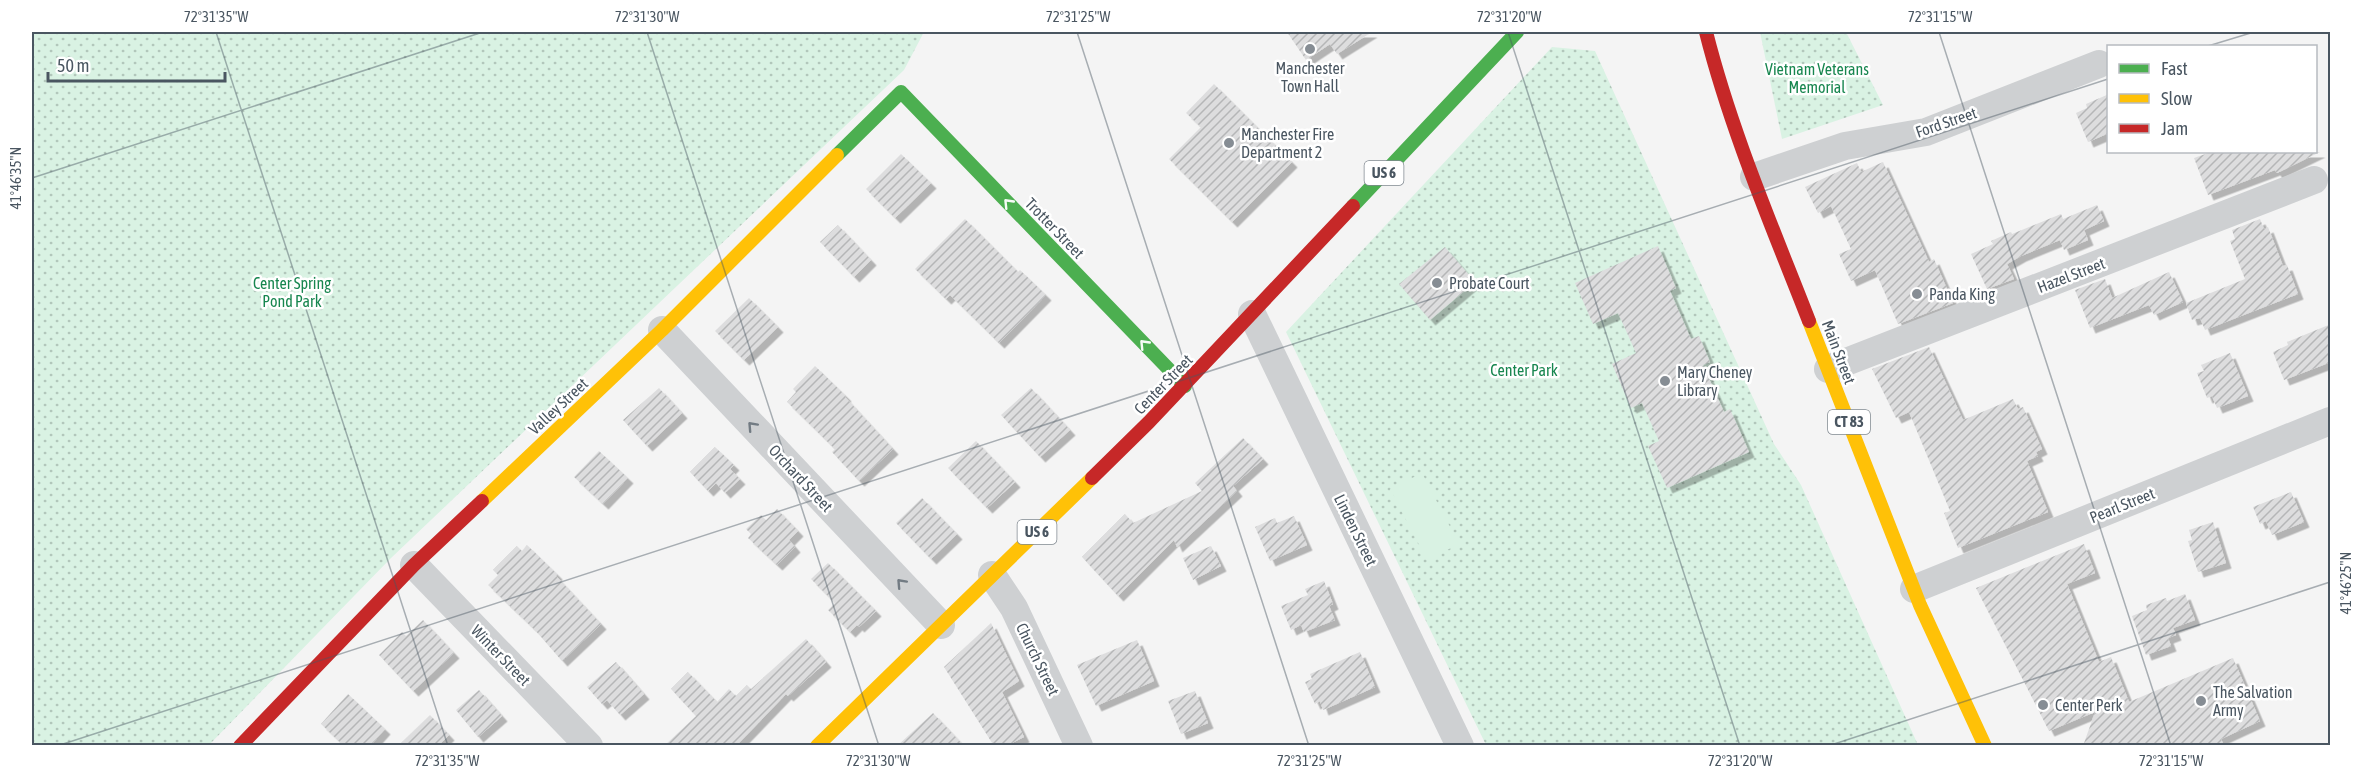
<svg xmlns="http://www.w3.org/2000/svg" width="2362" height="777" viewBox="0 0 2362 777" font-family="'Asap Condensed',sans-serif">
<style>
.green{fill:url(#green-dots)}
.pitch{fill:#d9f2e3}
.building{fill:url(#building-hatch);filter:url(#shadow)}
.lines{fill:none;stroke-linecap:round;stroke-linejoin:round}
.street{stroke:#ced0d2;stroke-width:28}
.fast{stroke:#4caf50;stroke-width:14}
.slow{stroke:#ffc107;stroke-width:14}
.jam{stroke:#c62828;stroke-width:14}
.oneway{stroke:#f6fbf6}
.oneway2{stroke:#727b83}
.ticks{fill:none;stroke:#4a5661;stroke-width:1.5;stroke-opacity:0.45}
.poi-dot{fill:#868d94;stroke:#fff;stroke-width:2}
.labels{text-anchor:middle;stroke-width:5;stroke-linejoin:round;paint-order:stroke}
.shield{fill:#fff;stroke:#808990;stroke-width:1.5}
.shield-label{font-size:15px;font-weight:bold;fill:#4a5661}
.poi-label{font-size:16px;fill:#4a5661;stroke:#fff;text-anchor:start}
.park-label{font-size:16px;fill:#17864f;stroke:#fff}
.street-label{font-size:16px;fill:#4a5661;stroke:#fff}
.neatline{fill:none;stroke:#4a5661;stroke-width:2}
.ticks-label{font-size:15px;text-anchor:middle;fill:#4a5661}
</style>
<defs>
<pattern id="green-dots" width="8" height="8" patternUnits="userSpaceOnUse" patternTransform="scale(1.5)"><rect width="8" height="8" fill="#d9f2e3"/><path d="M2 2h.1M6 6h.1" fill="none" stroke="#b2c7bb" stroke-width="1.8" stroke-linecap="round"/></pattern>
<pattern id="building-hatch" width="6" height="6" patternUnits="userSpaceOnUse" patternTransform="scale(1.5)"><rect width="6" height="6" fill="#ddddde"/><path d="M-1 1l2-2M0 6l6-6M5 7l2-2" fill="none" stroke="#b5b6b7"/></pattern>
<filter id="shadow"><feDropShadow dx="5.5" dy="5.5" stdDeviation="0" flood-color="#0004"/></filter>
</defs>
<rect width="100%" height="100%" fill="#f4f4f4"/>
<g class="green">
<path d="M 32,32 L 924,32 L 904,70 L 390,559 L 208,746 L 32,745 Z"/>
<path d="M 1760,32 L 1846,32 L 1883,105 L 1782,139 Z"/>
<path d="M 1552,47 L 1595,51 L 1774,444 L 1801,485 L 1918,745 L 1486,745 L 1286,332 Z"/>
</g>
<path class="pitch" d="M 1422,473 L 1459,544 L 1427,560 L 1390,489 Z"/>
<g class="building">
<path d="M 1287,32 L 1372,32 L 1337,54 L 1330,44 L 1306,60 Z"/>
<path d="M 1214,84 L 1292,162 L 1232,222 L 1169,159 L 1201,127 L 1186,113 Z"/>
<path d="M 2109,94 L 2109,133 L 2088,142 L 2076,113 L 2087,108 L 2086,104 Z"/>
<path d="M 2211,152 L 2320,152 L 2277,173 L 2275,170 L 2208,195 L 2194,158 Z"/>
<path d="M 901,154 L 931,183 L 895,218 L 866,189 Z"/>
<path d="M 1883,162 L 1929,262 L 1934,259 L 1953,303 L 1898,324 L 1875,270 L 1851,281 L 1839,254 L 1851,249 L 1831,206 L 1818,213 L 1805,187 L 1857,163 L 1861,172 Z"/>
<path d="M 2097,205 L 2104,221 L 2084,230 L 2088,240 L 2064,250 L 2060,240 L 2021,256 L 2007,264 L 2014,279 L 1987,289 L 1971,254 L 1993,244 L 1991,241 L 2011,232 L 2012,234 L 2061,214 L 2063,219 Z"/>
<path d="M 965,219 L 1018,272 L 1020,270 L 1046,295 L 999,343 L 950,295 L 946,299 L 915,269 Z"/>
<path d="M 2260,219 L 2264,229 L 2268,227 L 2283,266 L 2287,265 L 2298,294 L 2205,330 L 2200,318 L 2192,320 L 2186,303 L 2245,279 L 2230,241 L 2235,239 L 2232,230 Z"/>
<path d="M 838,225 L 871,260 L 854,277 L 820,242 Z"/>
<path d="M 1658,246 L 1676,288 L 1670,291 L 1691,339 L 1699,336 L 1710,362 L 1703,365 L 1724,412 L 1730,409 L 1749,452 L 1667,488 L 1648,446 L 1659,441 L 1642,403 L 1631,408 L 1612,364 L 1636,353 L 1618,313 L 1593,324 L 1575,283 Z"/>
<path d="M 1445,247 L 1475,282 L 1430,320 L 1399,284 Z"/>
<path d="M 2169,272 L 2183,302 L 2154,315 L 2149,305 L 2090,328 L 2075,290 L 2105,279 L 2112,298 Z"/>
<path d="M 749,298 L 778,327 L 744,360 L 715,331 Z"/>
<path d="M 2331,324 L 2331,362 L 2284,380 L 2273,352 L 2288,345 L 2287,342 Z"/>
<path d="M 1929,347 L 1963,420 L 2013,399 L 2018,409 L 2023,407 L 2042,449 L 2036,452 L 2038,456 L 2027,461 L 2048,512 L 1958,548 L 1944,513 L 1950,511 L 1909,412 L 1896,418 L 1872,369 Z"/>
<path d="M 2230,353 L 2248,396 L 2217,408 L 2212,396 L 2207,398 L 2197,373 L 2204,371 L 2201,365 Z"/>
<path d="M 815,366 L 846,396 L 845,397 L 893,449 L 859,481 L 832,452 L 835,449 L 787,402 L 796,392 L 793,389 Z"/>
<path d="M 659,388 L 682,413 L 647,446 L 623,420 Z"/>
<path d="M 1031,388 L 1070,430 L 1040,457 L 1001,415 Z"/>
<path d="M 1243,438 L 1263,459 L 1233,486 L 1237,491 L 1177,547 L 1174,540 L 1118,596 L 1082,557 L 1125,514 L 1133,523 L 1202,491 L 1195,483 Z"/>
<path d="M 976,441 L 1015,482 L 987,508 L 948,468 Z"/>
<path d="M 715,447 L 734,465 L 730,469 L 740,479 L 725,493 L 716,483 L 708,491 L 690,472 Z"/>
<path d="M 599,451 L 628,478 L 603,504 L 574,477 Z"/>
<path d="M 2291,492 L 2304,522 L 2272,535 L 2266,521 L 2260,524 L 2253,507 Z"/>
<path d="M 922,498 L 957,534 L 931,559 L 896,523 Z"/>
<path d="M 777,509 L 798,531 L 789,540 L 795,547 L 777,565 L 748,538 L 751,534 L 746,529 L 761,515 L 766,520 Z"/>
<path d="M 1294,516 L 1307,545 L 1270,561 L 1255,527 L 1275,518 L 1277,523 Z"/>
<path d="M 2213,522 L 2226,563 L 2198,572 L 2188,541 L 2192,540 L 2189,530 Z"/>
<path d="M 2084,544 L 2095,573 L 2067,584 L 2099,662 L 2111,657 L 2129,702 L 2233,658 L 2260,721 L 2221,739 L 2224,746 L 2083,746 L 2095,712 L 2049,731 L 1976,588 Z"/>
<path d="M 527,545 L 557,574 L 556,576 L 601,624 L 562,661 L 536,631 L 488,585 L 498,575 L 493,570 L 517,546 L 522,551 Z"/>
<path d="M 1211,546 L 1221,566 L 1193,580 L 1183,558 Z"/>
<path d="M 828,563 L 876,611 L 859,627 L 857,625 L 850,632 L 828,610 L 835,603 L 811,579 Z"/>
<path d="M 1324,581 L 1333,604 L 1329,606 L 1335,620 L 1304,632 L 1301,625 L 1291,630 L 1281,606 L 1308,595 L 1305,589 Z"/>
<path d="M 2185,594 L 2195,620 L 2173,628 L 2176,635 L 2168,638 L 2171,646 L 2146,655 L 2132,616 L 2147,610 L 2146,605 L 2166,598 L 2167,601 Z"/>
<path d="M 423,620 L 454,653 L 413,691 L 379,655 L 402,632 L 406,636 Z"/>
<path d="M 991,623 L 1019,681 L 1002,692 L 1024,737 L 1006,746 L 994,746 L 944,667 Z"/>
<path d="M 806,639 L 826,662 L 788,696 L 786,694 L 736,746 L 664,746 L 696,716 L 671,689 L 688,672 L 717,702 L 729,689 L 736,696 L 747,685 L 751,689 Z"/>
<path d="M 1137,640 L 1154,681 L 1096,706 L 1077,665 Z"/>
<path d="M 1360,652 L 1375,687 L 1323,710 L 1320,701 L 1315,704 L 1305,682 L 1312,679 L 1310,674 Z"/>
<path d="M 616,662 L 644,694 L 620,715 L 607,700 L 602,704 L 587,687 Z"/>
<path d="M 479,690 L 502,716 L 478,737 L 456,710 Z"/>
<path d="M 1195,691 L 1208,723 L 1181,734 L 1168,701 Z"/>
<path d="M 348,694 L 385,729 L 370,746 L 344,746 L 321,724 Z"/>
<path d="M 933,713 L 964,746 L 897,746 Z"/>
<path d="M 430,715 L 449,735 L 438,746 L 398,746 Z"/>
</g>
<g class="lines">
<g class="street">
<path d="M 1754,177 L 1845,146 L 1926,132 L 2099,64"/>
<path d="M 1252,314 L 1460,746"/>
<path d="M 662,330 L 941,625"/>
<path d="M 1828,369 L 2314,180"/>
<path d="M 414,565 L 589,746"/>
<path d="M 992,575 L 1014,608 L 1079,746"/>
<path d="M 1914,589 L 2330,421"/>
</g>
<g class="fast">
<path d="M 837,155 L 901,92 L 1185,386"/>
<path d="M 1353,206 L 1517,32"/>
</g>
<g class="slow">
<path d="M 1809,321 L 1920,605 L 1985,746"/>
<path d="M 482,501 L 662,330 L 837,155"/>
<path d="M 817,746 L 1092,478"/>
</g>
<g class="jam">
<path d="M 1706,32 C 1731,131 1772,226 1809,321"/>
<path d="M 1092,478 L 1149,422 L 1353,206"/>
<path d="M 240,746 L 414,565 L 482,501"/>
</g>
</g>
<defs><path id="oneway-chevron" d="M-2-3.5L2.5 0L-2 3.5" fill="none" stroke-width="1.6" stroke-linecap="round" stroke-linejoin="round" transform="scale(1.5)"/></defs>
<g class="oneway">
<use href="#oneway-chevron" transform="translate(1008 203) rotate(-134)"/>
<use href="#oneway-chevron" transform="translate(1144 344) rotate(-134)"/>
</g>
<g class="oneway2">
<use href="#oneway-chevron" transform="translate(752 426) rotate(-133)"/>
<use href="#oneway-chevron" transform="translate(901 583) rotate(-133)"/>
</g>
<path class="ticks" d="M 216,32 L 448,746M 647,32 L 879,746M 1077,32 L 1309,746M 1508,32 L 1740,746M 1939,32 L 2171,746M 2208,46 L 2254,32M 32,178 L 483,32M 57,746 L 2108,79M 1828,746 L 2330,582"/>
<g class="poi-dot">
<circle cx="1310" cy="49" r="6"/>
<circle cx="1229" cy="143" r="6"/>
<circle cx="1437" cy="283" r="6"/>
<circle cx="1917" cy="294" r="6"/>
<circle cx="1665" cy="381" r="6"/>
<circle cx="2201" cy="701" r="6"/>
<circle cx="2043" cy="705" r="6"/>
</g>
<g class="labels">
<g class="shield">
<rect x="1364.5" y="161" width="39" height="24" rx="4.5"/>
<rect x="1828" y="410" width="42" height="24" rx="4.5"/>
<rect x="1017.5" y="520" width="39" height="24" rx="4.5"/>
</g>
<g class="shield-label">
<text x="1384" y="178">US 6</text>
<text x="1849" y="427">CT 83</text>
<text x="1037" y="537">US 6</text>
</g>
<g class="poi-label">
<text x="1310" y="74" text-anchor="middle">Manchester<tspan x="1310" dy="18">Town Hall</tspan></text>
<text x="1241" y="140">Manchester Fire<tspan x="1241" dy="18">Department 2</tspan></text>
<text x="1449" y="289">Probate Court</text>
<text x="1929" y="300">Panda King</text>
<text x="1677" y="378">Mary Cheney<tspan x="1677" dy="18">Library</tspan></text>
<text x="2213" y="698">The Salvation<tspan x="2213" dy="18">Army</tspan></text>
<text x="2055" y="711">Center Perk</text>
</g>
<g class="park-label">
<text x="1817" y="75">Vietnam Veterans<tspan x="1817" dy="18">Memorial</tspan></text>
<text x="292" y="289">Center Spring<tspan x="292" dy="18">Pond Park</tspan></text>
<text x="1524" y="376">Center Park</text>
</g>
<g class="street-label">
<text transform="translate(1946 122) rotate(-19)" y="6">Ford Street</text>
<text transform="translate(1055 228) rotate(46)" y="6">Trotter Street</text>
<text transform="translate(2071 275) rotate(-21)" y="6">Hazel Street</text>
<text transform="translate(1839 352) rotate(69)" y="6">Main Street</text>
<text transform="translate(1163 384) rotate(-46)" y="6">Center Street</text>
<text transform="translate(558 406) rotate(-43)" y="6">Valley Street</text>
<text transform="translate(801 478) rotate(47)" y="6">Orchard Street</text>
<text transform="translate(2122 505) rotate(-22)" y="6">Pearl Street</text>
<text transform="translate(1356 530) rotate(64)" y="6">Linden Street</text>
<text transform="translate(501 655) rotate(46)" y="6">Winter Street</text>
<text transform="translate(1038 659) rotate(64)" y="6">Church Street</text>
</g>
</g>
<rect width="2362" height="777" fill="none" stroke="#ffffff" stroke-width="66"/>
<rect x="2107" y="45" width="210" height="108" fill="#ffffff" stroke="#b7bbc0" stroke-width="1.5"/>
<rect x="2119" y="64" width="30" height="9" fill="#4caf50" stroke="#b7bbc0" stroke-width="1.5"/>
<text x="2161" y="75" font-size="18" fill="#4a5661">Fast</text>
<rect x="2119" y="94" width="30" height="9" fill="#ffc107" stroke="#b7bbc0" stroke-width="1.5"/>
<text x="2161" y="105" font-size="18" fill="#4a5661">Slow</text>
<rect x="2119" y="124" width="30" height="9" fill="#c62828" stroke="#b7bbc0" stroke-width="1.5"/>
<text x="2161" y="135" font-size="18" fill="#4a5661">Jam</text>
<path d="M48 72v9h177v-9" fill="none" stroke="#4a5661" stroke-width="3"/>
<text x="57" y="72" font-size="18" fill="#4a5661" stroke="#ffffff" stroke-width="4.5" paint-order="stroke">50 m</text>
<rect x="33" y="33" width="2296" height="711" class="neatline"/>
<g class="ticks-label">
<text x="216" y="22">72°31'35"W</text>
<text x="647" y="22">72°31'30"W</text>
<text x="1078" y="22">72°31'25"W</text>
<text x="1509" y="22">72°31'20"W</text>
<text x="1940" y="22">72°31'15"W</text>
<text transform="translate(16 178) rotate(-90)" y="5">41°46'35"N</text>
<text transform="translate(2346 583) rotate(-90)" y="5">41°46'25"N</text>
<text x="447" y="766">72°31'35"W</text>
<text x="878" y="766">72°31'30"W</text>
<text x="1309" y="766">72°31'25"W</text>
<text x="1740" y="766">72°31'20"W</text>
<text x="2171" y="766">72°31'15"W</text>
</g>
</svg>
